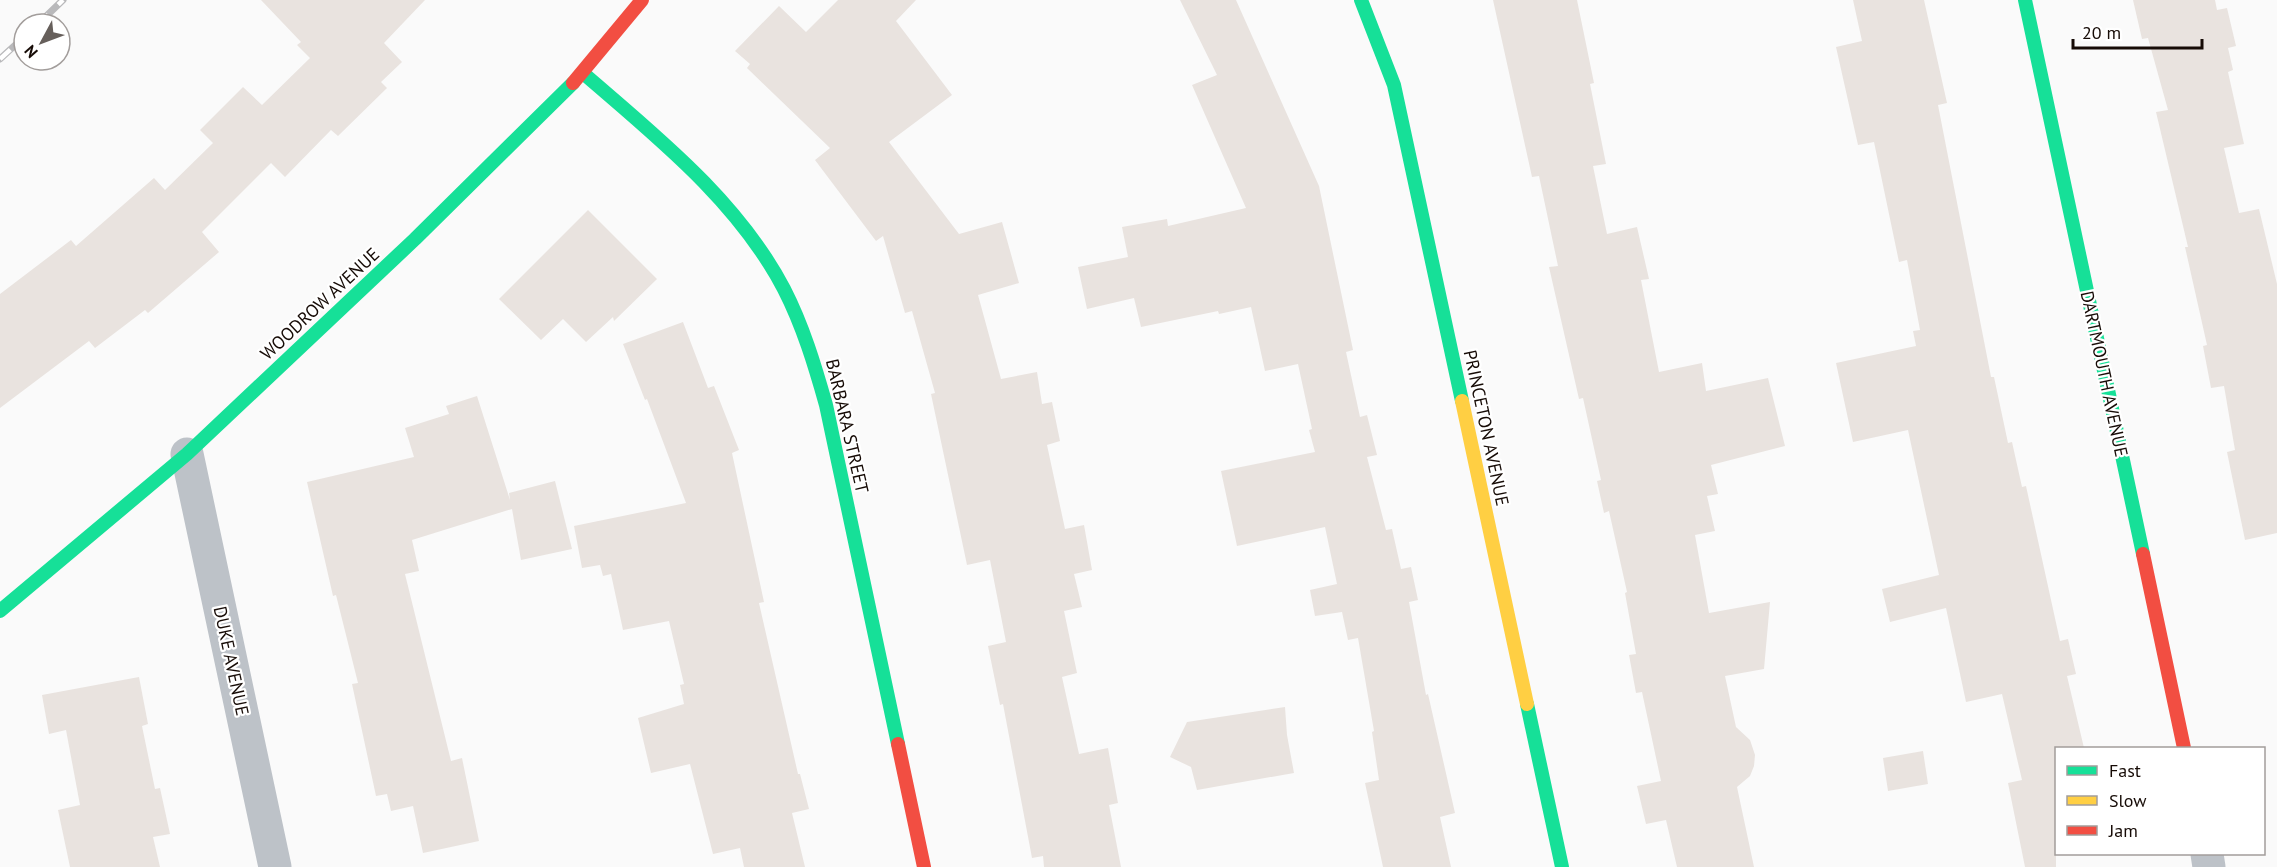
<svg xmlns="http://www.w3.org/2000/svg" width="2277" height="867" viewBox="0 0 2277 867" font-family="'PT Sans',sans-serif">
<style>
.building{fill:#e9e3df}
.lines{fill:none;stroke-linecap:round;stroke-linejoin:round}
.street{stroke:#bdc2c8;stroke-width:33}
.fast{stroke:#16e098;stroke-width:14}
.slow{stroke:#ffcf43;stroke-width:14}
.jam{stroke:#f24e42;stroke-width:14}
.rail-casing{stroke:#b9b9bb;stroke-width:7}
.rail{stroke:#fff;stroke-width:4.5;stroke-dasharray:14;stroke-linecap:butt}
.labels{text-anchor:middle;stroke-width:4.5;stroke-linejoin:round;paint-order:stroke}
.street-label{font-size:18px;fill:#160b06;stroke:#fff}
</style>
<rect width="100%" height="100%" fill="#fafafa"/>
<g class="building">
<path d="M 261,0 L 425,0 L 384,43 L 402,62 L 381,82 L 387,88 L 338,136 L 331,130 L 285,177 L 271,163 L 202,232 L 219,252 L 148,313 L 145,310 L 95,348 L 89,341 L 0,408 L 0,294 L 71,240 L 76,246 L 154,178 L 165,190 L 213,143 L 200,130 L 243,87 L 262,105 L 310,58 L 297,45 L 301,42 Z"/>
<path d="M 838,0 L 916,0 L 896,21 L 952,95 L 889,142 L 959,234 L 1002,222 L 1019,283 L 978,295 L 1001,379 L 1037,372 L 1042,404 L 1052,402 L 1060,441 L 1047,445 L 1065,529 L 1084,525 L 1092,570 L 1074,574 L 1082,607 L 1064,611 L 1077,673 L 1062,677 L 1079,754 L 1108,748 L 1118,803 L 1109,805 L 1121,867 L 1044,867 L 1043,856 L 1032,858 L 1003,704 L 1000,705 L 988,646 L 1006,642 L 990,560 L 967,565 L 931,394 L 935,393 L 912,311 L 905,313 L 883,236 L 876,241 L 815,160 L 830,148 L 747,68 L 750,64 L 735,51 L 779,6 L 806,32 Z"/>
<path d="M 1180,0 L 1236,0 L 1319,186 L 1353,350 L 1346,352 L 1360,417 L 1367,415 L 1377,455 L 1367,457 L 1386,530 L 1392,529 L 1401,569 L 1411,567 L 1418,600 L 1409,602 L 1426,695 L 1428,694 L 1455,813 L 1440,817 L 1451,867 L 1383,867 L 1365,783 L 1379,780 L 1372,732 L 1374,731 L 1358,638 L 1348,640 L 1342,612 L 1315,616 L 1310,590 L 1337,584 L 1325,527 L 1237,546 L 1221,471 L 1315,452 L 1309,430 L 1312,429 L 1298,364 L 1265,371 L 1251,307 L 1219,314 L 1218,311 L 1141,327 L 1134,298 L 1087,309 L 1078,267 L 1128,257 L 1122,227 L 1167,219 L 1168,226 L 1246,208 L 1192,85 L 1217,75 Z"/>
<path d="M 1493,0 L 1577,0 L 1594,83 L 1590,84 L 1606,164 L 1593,166 L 1607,234 L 1637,227 L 1649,279 L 1641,280 L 1659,372 L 1702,363 L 1706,391 L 1768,378 L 1785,446 L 1711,465 L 1718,494 L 1707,496 L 1715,531 L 1695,535 L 1709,613 L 1770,602 L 1764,669 L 1725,676 L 1736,727 L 1750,740 L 1755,755 L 1754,766 L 1750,776 L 1737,787 L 1754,867 L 1677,867 L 1666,820 L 1646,824 L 1637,786 L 1661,781 L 1642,692 L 1636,693 L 1629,655 L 1636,654 L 1625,593 L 1627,592 L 1609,511 L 1604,513 L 1597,481 L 1601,480 L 1583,398 L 1579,399 L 1549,267 L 1558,266 L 1539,176 L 1532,177 Z"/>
<path d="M 1853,0 L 1924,0 L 1947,103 L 1938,105 L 1991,377 L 1994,377 L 2008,443 L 2012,442 L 2022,487 L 2026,486 L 2060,641 L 2068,639 L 2076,674 L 2067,676 L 2084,748 L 2056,748 L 2056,867 L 2025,867 L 2008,783 L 2022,780 L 2002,694 L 1966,702 L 1946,608 L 1890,622 L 1882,589 L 1939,575 L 1908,430 L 1853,442 L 1836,363 L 1916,346 L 1913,331 L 1920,330 L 1907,260 L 1899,262 L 1874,142 L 1858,145 L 1836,47 L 1862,41 Z"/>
<path d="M 2133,0 L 2215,0 L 2217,10 L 2227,8 L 2236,46 L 2228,48 L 2233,70 L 2228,72 L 2244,144 L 2224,148 L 2239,213 L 2259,209 L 2277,284 L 2277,533 L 2245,540 L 2227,452 L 2235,450 L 2224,386 L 2211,388 L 2203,346 L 2207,345 L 2185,247 L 2188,247 L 2156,112 L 2168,110 L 2148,38 L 2142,39 Z"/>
<path d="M 588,210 L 657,279 L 614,321 L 613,317 L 586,342 L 563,319 L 541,340 L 499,299 Z"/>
<path d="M 683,322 L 708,388 L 714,386 L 739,450 L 732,453 L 764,602 L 759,603 L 798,774 L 800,774 L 809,809 L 792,813 L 805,867 L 744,867 L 740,848 L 713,854 L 690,764 L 651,773 L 638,718 L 684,704 L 680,685 L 684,684 L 669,621 L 623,630 L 611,574 L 603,576 L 600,565 L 582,568 L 574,526 L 686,503 L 647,399 L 645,400 L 623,344 Z"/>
<path d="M 477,396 L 510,500 L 509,493 L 555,481 L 572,549 L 521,560 L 512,509 L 412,540 L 419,571 L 405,574 L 451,761 L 462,758 L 479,841 L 423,853 L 413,806 L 391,811 L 387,794 L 376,796 L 352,684 L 358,683 L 336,595 L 333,596 L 307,482 L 414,457 L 405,428 L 449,414 L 446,406 Z"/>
<path d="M 139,677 L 148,724 L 142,726 L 155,789 L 160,788 L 170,834 L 153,837 L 160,867 L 70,867 L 58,810 L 80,805 L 66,730 L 49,734 L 42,695 Z"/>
<path d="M 1285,707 L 1287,735 L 1294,773 L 1197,790 L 1191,767 L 1170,757 L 1187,722 Z"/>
<path d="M 1923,751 L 1928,784 L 1888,791 L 1883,758 Z"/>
</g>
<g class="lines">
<g class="street">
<path d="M 187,454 L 275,867"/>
<path d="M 2207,854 L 2209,867"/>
</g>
<g class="fast">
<path d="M 1361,0 L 1394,85 L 1462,401"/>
<path d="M 2025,0 L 2143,554"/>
<path d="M 583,73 C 657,137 738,201 784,289 C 803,326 815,366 826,405 L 898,744"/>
<path d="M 0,611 L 187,454 L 415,239 L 573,83"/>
<path d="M 1527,704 L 1562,867"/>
</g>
<path class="slow" d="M 1462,401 L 1527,704"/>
<g class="jam">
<path d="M 573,83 L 642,0"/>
<path d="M 2143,554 L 2184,748"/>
<path d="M 898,744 L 924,867"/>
</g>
<g class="rail-casing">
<g id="rail">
<path d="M 38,24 L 63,0"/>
<path d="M 0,59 L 24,37"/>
</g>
</g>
<use href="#rail" class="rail"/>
</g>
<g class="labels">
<g class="street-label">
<text transform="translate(320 304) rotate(-43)" y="6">WOODROW AVENUE</text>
<text transform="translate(2104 374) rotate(78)" y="6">DARTMOUTH AVENUE</text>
<text transform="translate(847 426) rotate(77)" y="6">BARBARA STREET</text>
<text transform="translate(1486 428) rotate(78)" y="6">PRINCETON AVENUE</text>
<text transform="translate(231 661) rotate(78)" y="6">DUKE AVENUE</text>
</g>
</g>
<rect x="2055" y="747" width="210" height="108" fill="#ffffff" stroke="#a29d9b" stroke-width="1.5"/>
<rect x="2067" y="766" width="30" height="9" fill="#16e098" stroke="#a29d9b" stroke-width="1.5"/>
<text x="2109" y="777" font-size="18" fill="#160b06">Fast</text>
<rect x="2067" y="796" width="30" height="9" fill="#ffcf43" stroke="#a29d9b" stroke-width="1.5"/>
<text x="2109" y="807" font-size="18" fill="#160b06">Slow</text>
<rect x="2067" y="826" width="30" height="9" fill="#f24e42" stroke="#a29d9b" stroke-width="1.5"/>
<text x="2109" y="837" font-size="18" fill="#160b06">Jam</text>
<g transform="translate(42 42) rotate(229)"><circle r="28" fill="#ffffff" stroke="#a29d9b" stroke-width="1.5"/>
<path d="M0-4.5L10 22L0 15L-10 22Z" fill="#665f5b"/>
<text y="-9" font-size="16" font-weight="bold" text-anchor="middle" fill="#160b06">N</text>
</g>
<path d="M2073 39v9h129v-9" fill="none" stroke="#160b06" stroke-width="3"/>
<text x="2082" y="39" font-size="18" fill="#160b06" stroke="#ffffff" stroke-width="4.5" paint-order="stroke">20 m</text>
</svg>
